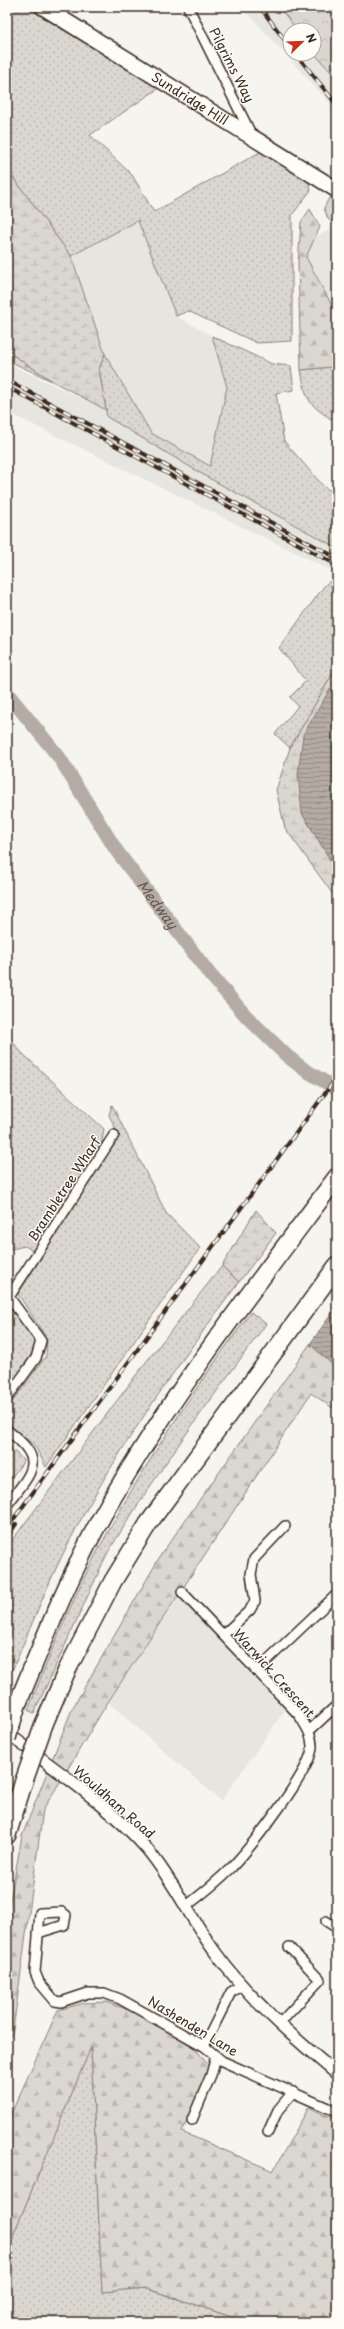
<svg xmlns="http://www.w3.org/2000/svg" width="344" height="2329" font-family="'Playpen Sans',sans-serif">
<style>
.built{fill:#e7e5df}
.grass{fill:url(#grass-dots);stroke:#8a8077}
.forest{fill:url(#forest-firs);stroke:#8a8077}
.wetland{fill:url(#wetland-marsh);stroke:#8a8077}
.park{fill:url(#park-crowns);stroke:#8a8077}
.water{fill:url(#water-rules);stroke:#84786e}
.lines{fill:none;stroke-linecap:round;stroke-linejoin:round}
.river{stroke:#b4aca4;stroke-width:14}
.minor-casing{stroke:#3b2a1e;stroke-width:12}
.tertiary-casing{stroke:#3b2a1e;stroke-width:14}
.trunk-casing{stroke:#3b2a1e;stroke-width:18}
.motorway-casing{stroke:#3b2a1e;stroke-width:20}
.minor{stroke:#fdfcf7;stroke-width:9}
.tertiary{stroke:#fdfcf7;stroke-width:11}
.trunk{stroke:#fdfcf7;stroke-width:15}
.motorway{stroke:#fdfcf7;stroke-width:17}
.rail-casing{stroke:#3b2a1e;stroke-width:4}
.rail{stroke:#fdfcf7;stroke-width:2.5;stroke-dasharray:8;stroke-linecap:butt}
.motorway-bridge-casing{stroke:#3b2a1e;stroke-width:20;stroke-linecap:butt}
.motorway-bridge{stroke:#fdfcf7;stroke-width:17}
.labels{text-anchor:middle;stroke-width:3;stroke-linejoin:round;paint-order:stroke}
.street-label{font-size:13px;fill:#3b2a1e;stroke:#fdfcf7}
.water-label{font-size:14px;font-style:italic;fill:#65584d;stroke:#fdfcf7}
</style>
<defs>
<pattern id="grass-dots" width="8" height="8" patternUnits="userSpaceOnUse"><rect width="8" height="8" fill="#dad6d0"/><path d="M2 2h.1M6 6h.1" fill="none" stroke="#bcb8b2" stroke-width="1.8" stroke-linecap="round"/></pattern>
<pattern id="forest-firs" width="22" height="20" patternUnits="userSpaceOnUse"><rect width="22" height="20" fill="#dad6d0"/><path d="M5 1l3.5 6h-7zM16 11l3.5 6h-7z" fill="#bcb8b2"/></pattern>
<pattern id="wetland-marsh" width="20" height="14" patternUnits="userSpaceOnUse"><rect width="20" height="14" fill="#dad6d0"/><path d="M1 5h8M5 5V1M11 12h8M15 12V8" fill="none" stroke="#bcb8b2"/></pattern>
<pattern id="park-crowns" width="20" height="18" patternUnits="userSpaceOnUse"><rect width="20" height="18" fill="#dad6d0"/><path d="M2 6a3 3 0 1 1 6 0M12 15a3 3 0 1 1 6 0" fill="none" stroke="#bcb8b2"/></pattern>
<pattern id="water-rules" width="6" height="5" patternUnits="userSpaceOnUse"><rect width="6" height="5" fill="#b4aca4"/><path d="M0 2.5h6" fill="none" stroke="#948c85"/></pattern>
</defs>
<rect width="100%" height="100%" fill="#f5f4ee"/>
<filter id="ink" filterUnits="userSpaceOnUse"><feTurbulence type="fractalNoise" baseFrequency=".025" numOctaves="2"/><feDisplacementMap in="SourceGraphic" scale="8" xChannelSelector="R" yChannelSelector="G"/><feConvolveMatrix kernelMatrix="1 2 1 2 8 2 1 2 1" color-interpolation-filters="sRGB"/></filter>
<g filter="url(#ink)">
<g class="built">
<path d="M 242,7 L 279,7 L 297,30 L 290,30 L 290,54 L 314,53 L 337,79 L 337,111 Z"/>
<path d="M 138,221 L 176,316 L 212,336 L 227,387 L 210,466 L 151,433 L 105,354 L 71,256 Z"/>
<path d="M 337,227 L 337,315 L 306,257 L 317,236 Z"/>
<path d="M 7,363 L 106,410 L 107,417 L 207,477 L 332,535 L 337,539 L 337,573 L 7,412 Z"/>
<path d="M 179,1596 L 285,1710 L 221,1801 L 108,1702 Z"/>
</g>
<g class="grass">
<path d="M 7,7 L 26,7 L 159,88 L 90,135 L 132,175 L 154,212 L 260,152 L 308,181 L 311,190 L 292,215 L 292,341 L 257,343 L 188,311 L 176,316 L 138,221 L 139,220 L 71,256 L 7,169 Z"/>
<path d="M 212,336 L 272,364 L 291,366 L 294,390 L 276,393 L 284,441 L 324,487 L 337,494 L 337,548 L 207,477 L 107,417 L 99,369 L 105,354 L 151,433 L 210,466 L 227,387 Z"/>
<path d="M 337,361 L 337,423 C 309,404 307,405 301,370 L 331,367 Z"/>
<path d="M 337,576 L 337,666 L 290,748 L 275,734 L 298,706 L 290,697 L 306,681 L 279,648 L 325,585 Z"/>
<path d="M 7,1035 L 22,1053 L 104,1129 L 101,1147 L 35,1252 L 25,1246 L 7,1250 Z"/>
<path d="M 112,1105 L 166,1213 L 200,1248 L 46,1467 L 35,1446 L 7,1423 L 7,1409 L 46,1356 L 47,1339 L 18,1294 L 119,1135 L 109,1115 Z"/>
<path d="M 222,1266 L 239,1282 C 178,1365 117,1449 70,1540 C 46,1586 28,1635 7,1682 L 7,1547 L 143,1366 Z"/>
<path d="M 14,1312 L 37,1339 L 36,1347 L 7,1391 L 7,1323 Z"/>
<path d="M 251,1312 L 266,1324 C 211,1399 155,1474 107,1554 L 34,1713 L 28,1710 C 49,1657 70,1604 96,1554 C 141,1469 194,1389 251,1312 Z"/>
<path d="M 7,1444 L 24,1461 L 7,1483 Z"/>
<path d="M 91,2046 L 102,2292 L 144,2288 L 247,2322 L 7,2322 L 7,2250 Z"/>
</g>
<g class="forest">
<path d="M 329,198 L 337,199 L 337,225 L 328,219 L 324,208 Z"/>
<path d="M 310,209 L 320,227 L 306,257 L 337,315 L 337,361 L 331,367 L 301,370 L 298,264 L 301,222 Z"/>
<path d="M 7,351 L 54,382 L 7,360 Z"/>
<path d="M 310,1344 L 337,1368 L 337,1411 L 311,1393 L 108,1702 L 43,1810 L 13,2030 L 7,2043 L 7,1917 L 22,1836 L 72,1709 L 162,1553 Z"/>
<path d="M 107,2002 L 139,2014 L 195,2048 L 212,2070 L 182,2132 L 273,2171 L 309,2107 L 325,2115 L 337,2117 L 337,2307 L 330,2322 L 247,2322 L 145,2288 L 102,2292 L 91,2047 L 7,2250 L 7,2118 L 10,2116 L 58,2010 L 84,2003 Z"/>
</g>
<g class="wetland">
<path d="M 7,169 L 71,256 L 105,354 L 99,369 L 106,410 L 54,382 L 7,351 Z"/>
<path d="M 337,666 L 337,695 L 330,689 L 302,813 L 337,871 L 337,900 L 285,828 L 276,790 L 290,748 Z"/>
<path d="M 256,1210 L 276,1233 L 239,1282 L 222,1266 Z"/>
</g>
<path class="park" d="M 279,7 L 337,7 L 337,79 L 314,53 L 314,30 L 297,30 Z"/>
<g class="water">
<path d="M 330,689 L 337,695 L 337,871 L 302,813 L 298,775 L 303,735 Z"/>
<path d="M 337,1306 L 337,1369 L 310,1344 Z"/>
</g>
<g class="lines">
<path class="river" id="s1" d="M 7,693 L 59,757 L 116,850 L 208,972 L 246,1016 L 287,1056 L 305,1070 L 337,1089"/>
<defs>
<g id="minor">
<path d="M 188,7 L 252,136"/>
<path d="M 7,1398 L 36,1358 L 41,1341 L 9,1297 L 114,1135"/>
<path d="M 7,1430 C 48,1461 32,1471 7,1505"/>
<path d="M 182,1592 L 299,1715 C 305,1725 312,1734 312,1746 C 313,1769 250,1848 232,1867 C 218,1881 201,1895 185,1907"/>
<path d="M 223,1635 L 250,1610 L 255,1601 L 251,1574 L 254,1559 L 285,1526"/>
<path d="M 256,1671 L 337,1594"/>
<path d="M 309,1731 L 337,1705"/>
<path d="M 326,1921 L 337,1928"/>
<path d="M 38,1933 L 64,1925 L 66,1915 L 62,1912 L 40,1913 L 35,1972 L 39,1982 L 55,2001 L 61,2002 L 88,1993 L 104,1993 L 120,1999 L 204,2046 L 222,2061 L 328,2108 L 337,2110"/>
<path d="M 280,2023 L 320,1980 L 289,1947"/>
<path d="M 204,2046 L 231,1992 L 242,1985"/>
<path d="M 192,2120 L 211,2075 L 216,2056"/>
<path d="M 268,2132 L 278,2110 L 293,2092"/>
</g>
<path id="tertiary" d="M 7,1733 C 53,1768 109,1805 147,1849 C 173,1880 191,1919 215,1952 C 249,1999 293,2037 337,2074"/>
<g id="trunk">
<path id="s2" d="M 43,7 L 337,190"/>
</g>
<g id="motorway">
<path d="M 17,1705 C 45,1637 72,1568 109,1504 C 175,1389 257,1284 337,1177"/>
<path d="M 44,1724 L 67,1670 L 113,1581 L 148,1524 L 337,1266"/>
<path d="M 7,1835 L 24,1781"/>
</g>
</defs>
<use href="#minor" class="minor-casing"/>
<use href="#tertiary" class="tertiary-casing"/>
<use href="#trunk" class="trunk-casing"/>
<use href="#motorway" class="motorway-casing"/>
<use href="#minor" class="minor"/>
<use href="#tertiary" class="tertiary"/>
<use href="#trunk" class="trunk"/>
<use href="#motorway" class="motorway"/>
<defs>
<g id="rail">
<path d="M 260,7 L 290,47"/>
<path d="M 296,54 L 337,105"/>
<path d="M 7,380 L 337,558"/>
<path d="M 7,387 L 337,565"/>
<path d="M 7,1528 L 337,1077"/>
<path d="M 7,1537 L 16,1524"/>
</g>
</defs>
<use href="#rail" class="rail-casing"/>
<use href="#rail" class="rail"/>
<defs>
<g id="motorway-bridge">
<path d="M 7,1738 L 17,1705"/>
<path d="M 24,1781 L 44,1724"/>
</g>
</defs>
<use href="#motorway-bridge" class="motorway-bridge-casing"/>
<use href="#motorway-bridge" class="motorway-bridge"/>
</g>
</g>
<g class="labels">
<g class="street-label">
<text transform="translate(232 65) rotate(63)" y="5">Pilgrims Way</text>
<text dy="5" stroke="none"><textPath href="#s2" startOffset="173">Sundridge Hill</textPath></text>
<text transform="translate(64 1189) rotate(-57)" y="5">Brambletree Wharf</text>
<text transform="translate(274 1673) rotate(48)" y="5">Warwick Crescent</text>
<text transform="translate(114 1802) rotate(41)" y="5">Wouldham Road</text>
<text transform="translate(193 2026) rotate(31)" y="5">Nashenden Lane</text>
</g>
<g class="water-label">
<text dy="5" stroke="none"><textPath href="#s1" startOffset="260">Medway</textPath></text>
</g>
</g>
<rect width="344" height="2329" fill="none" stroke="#fdfcf7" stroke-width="24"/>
<rect x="12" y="12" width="320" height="2305" fill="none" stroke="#3b2a1e" stroke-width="1.5" filter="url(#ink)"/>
<g transform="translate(302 42) rotate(67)"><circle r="19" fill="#fdfcf7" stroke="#afa8a0"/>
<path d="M0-3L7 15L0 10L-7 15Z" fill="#c8321e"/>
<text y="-6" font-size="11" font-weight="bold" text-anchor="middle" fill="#3b2a1e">N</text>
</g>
</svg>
